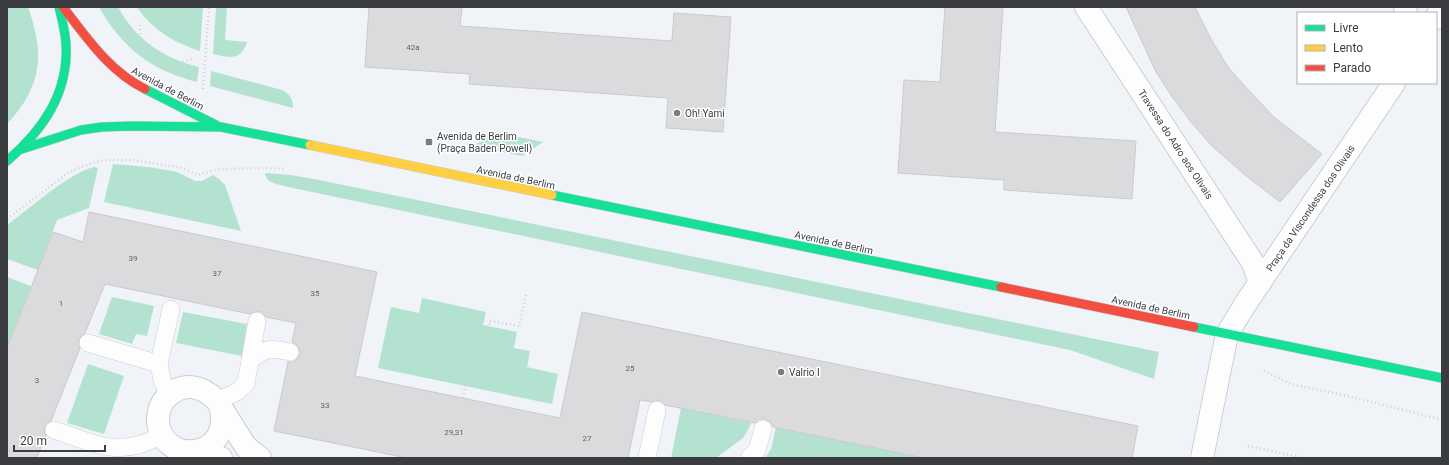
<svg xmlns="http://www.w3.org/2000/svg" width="1449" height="465" font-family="Roboto,sans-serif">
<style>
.green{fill:#b3e2d0}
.building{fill:#dbdadc;stroke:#cbcacb}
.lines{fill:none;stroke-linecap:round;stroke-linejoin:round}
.lane-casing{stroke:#ccced2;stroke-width:18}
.street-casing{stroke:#ccced2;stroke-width:24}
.fast-casing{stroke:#ccced2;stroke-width:10}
.slow-casing{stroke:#ccced2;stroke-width:10}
.jam-casing{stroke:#ccced2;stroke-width:10}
.path{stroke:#d0d1d3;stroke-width:2.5;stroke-dasharray:1 3;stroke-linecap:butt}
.lane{stroke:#fdfdfe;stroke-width:17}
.street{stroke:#fdfdfe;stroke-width:22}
.fast{stroke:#16e098;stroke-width:9}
.slow{stroke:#ffcf43;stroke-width:9}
.jam{stroke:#f24e42;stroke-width:9}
.poi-dot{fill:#7a7c80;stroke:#fff;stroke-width:1.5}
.labels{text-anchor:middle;stroke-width:3;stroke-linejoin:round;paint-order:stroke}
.number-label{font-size:8px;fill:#636468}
.street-label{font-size:10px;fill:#3a3c40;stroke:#fff}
.poi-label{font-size:10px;fill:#3a3c40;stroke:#fff;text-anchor:start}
</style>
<rect width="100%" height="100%" fill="#f0f3f8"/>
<g class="green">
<path d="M 7,7 L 28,7 C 45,55 42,86 7,124 Z"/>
<path d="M 99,7 L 118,7 C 136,40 163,58 199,67 L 197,82 C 151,70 123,49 99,7 Z"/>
<path d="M 137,7 L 203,7 L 200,51 C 175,43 152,30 137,7 Z"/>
<path d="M 216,7 L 227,7 L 225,40 L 247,42 C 241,61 230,58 213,54 Z"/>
<path d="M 211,71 L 282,90 C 290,94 293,99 293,108 L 210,86 Z"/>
<path d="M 494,132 L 543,142 L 522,156 L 473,146 Z"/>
<path d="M 113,164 L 149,167 L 177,172 L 195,181 L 202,181 L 213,175 L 219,179 L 225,185 L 241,231 L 104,202 Z"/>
<path d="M 94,167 L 98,168 L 89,208 L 57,220 L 38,270 L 7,259 L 7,225 C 29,209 69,173 94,167 Z"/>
<path d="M 265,173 L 291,175 L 319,180 L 1159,352 L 1154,379 L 1070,350 L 288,187 C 279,184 266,184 265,173 Z"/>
<path d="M 7,277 L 31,286 L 7,348 Z"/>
<path d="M 112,297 L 154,306 L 147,336 L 136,334 L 132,344 L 99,334 Z"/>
<path d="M 422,298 L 486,312 L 483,325 L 517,332 L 514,348 L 530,351 L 527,367 L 558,374 L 552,404 L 378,368 L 391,307 L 419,313 Z"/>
<path d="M 183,312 L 247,324 L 242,356 L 176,343 Z"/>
<path d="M 88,364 L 124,376 L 104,434 L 67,423 Z"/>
<path d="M 681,408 L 751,423 L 749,428 L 743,438 L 716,458 L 671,458 Z"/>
<path d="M 776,427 L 924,458 L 765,458 L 771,449 Z"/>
</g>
<g class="building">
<path d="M 369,7 L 462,7 L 460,26 L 672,41 L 674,13 L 731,17 L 723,132 L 666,128 L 668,98 L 469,84 L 470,74 L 365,67 Z"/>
<path d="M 945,7 L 1003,7 L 995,132 L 1136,141 L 1132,199 L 1004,190 L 1004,180 L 898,173 L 904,80 L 940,82 Z"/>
<path d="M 1126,7 L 1195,7 L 1211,39 L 1228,67 L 1242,83 L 1274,117 L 1293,132 L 1322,154 L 1280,202 L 1245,175 L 1211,145 L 1191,122 L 1173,98 L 1156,72 Z"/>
<path d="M 89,212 L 377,272 L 355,376 L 560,418 L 582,312 L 1138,426 L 1132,458 L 924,458 L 773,427 L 770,422 L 765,419 L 760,419 L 755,423 L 665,405 L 659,400 L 652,402 L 640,400 L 628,458 L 407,458 L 274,431 L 288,362 L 293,362 L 297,359 L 300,354 L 299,349 L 297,345 L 292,342 L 296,323 L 266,317 L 263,313 L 259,311 L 254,312 L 250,314 L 105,284 L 85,333 L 81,336 L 79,340 L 80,348 L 51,421 L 47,423 L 45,426 L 44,432 L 46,435 L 37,458 L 7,458 L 7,348 L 53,232 L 83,242 Z"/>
</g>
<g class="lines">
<defs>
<g id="lane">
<path d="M 88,343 L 159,364"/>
<path d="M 250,361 C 264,347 272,348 290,352"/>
<path d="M 169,395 L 162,380 L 159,364 L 171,309"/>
<path d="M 217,401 L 237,392 L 246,383 L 257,321"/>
<path d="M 54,430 C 97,444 118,459 162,435"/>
<path d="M 647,458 L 657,410"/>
<path d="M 749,458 L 757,450 L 763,429"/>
</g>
<g id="street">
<path d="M 1086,7 L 1253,263 L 1260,283"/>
<path d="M 1405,7 L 1406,13"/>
<path d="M 1436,18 L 1442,8"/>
<path d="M 221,409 C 231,461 161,465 158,421 C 158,413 160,404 166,398 C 182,381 202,385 217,401 L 246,447 L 260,458"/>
<path d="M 188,452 L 221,458"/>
<path d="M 1202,458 L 1227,334 L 1246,303 L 1394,83"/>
</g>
<g id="fast">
<path d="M 145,89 L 216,125"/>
<path d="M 22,149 L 81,130 L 102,127 L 131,126 L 221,127 L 310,145"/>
<path d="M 7,161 C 43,130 69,93 66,43 C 65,31 62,19 59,7"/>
<path d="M 552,195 L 1001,287"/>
<path d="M 1194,327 L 1442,378"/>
</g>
<path id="slow" d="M 310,145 L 552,195"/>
<g id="jam">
<path d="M 63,7 C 87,38 109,71 145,89"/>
<path d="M 1001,287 L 1194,327"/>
</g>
</defs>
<use href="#lane" class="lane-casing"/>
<use href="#street" class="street-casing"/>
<use href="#fast" class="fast-casing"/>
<use href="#slow" class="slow-casing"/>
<use href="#jam" class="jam-casing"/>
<g class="path">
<path d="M 140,25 L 142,56"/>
<path d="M 164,68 L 195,58"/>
<path d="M 203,89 L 209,7"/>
<path d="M 7,219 L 71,171 L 95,162 L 108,160 L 132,160 L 183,168 L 198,175 L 215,170 L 221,169 L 266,168 L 284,169"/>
<path d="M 1264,371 L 1291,384 L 1352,397 L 1442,420"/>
<path d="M 463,398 L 476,330 L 487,332 L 490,321 L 519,326 L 526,294"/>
<path d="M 789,430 L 825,458"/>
<path d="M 1248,446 L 1304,458"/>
</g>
<use href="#lane" class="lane"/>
<use href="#street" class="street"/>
<use href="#fast" class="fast"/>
<use href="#slow" class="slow"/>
<use href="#jam" class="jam"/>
</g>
<g class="poi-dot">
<circle cx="677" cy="113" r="4"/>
<rect x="425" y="138" width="8" height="8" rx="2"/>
<circle cx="781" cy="372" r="4"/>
</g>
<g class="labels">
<g class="number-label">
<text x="413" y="50">42a</text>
<text x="133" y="261">39</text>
<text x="217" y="276">37</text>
<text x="315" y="296">35</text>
<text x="61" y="306">1</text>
<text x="630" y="371">25</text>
<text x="37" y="383">3</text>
<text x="325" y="408">33</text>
<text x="454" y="435">29,31</text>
<text x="587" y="441">27</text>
</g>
<g class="street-label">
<text transform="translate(168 88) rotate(28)" y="4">Avenida de Berlim</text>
<text transform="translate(1176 144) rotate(57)" y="4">Travessa do Adro aos Olivais</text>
<text transform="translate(516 177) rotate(12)" y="4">Avenida de Berlim</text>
<text transform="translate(1310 208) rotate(-56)" y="4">Praça da Viscondessa dos Olivais</text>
<text transform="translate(834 242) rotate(12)" y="4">Avenida de Berlim</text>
<text transform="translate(1151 307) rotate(12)" y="4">Avenida de Berlim</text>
</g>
<g class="poi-label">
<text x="685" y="117">Oh! Yami</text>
<text x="437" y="140">Avenida de Berlim<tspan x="437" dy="12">(Praça Baden Powell)</tspan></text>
<text x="789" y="376">Valrio I</text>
</g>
</g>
<rect width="1449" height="465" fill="none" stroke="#3a3c40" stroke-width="16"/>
<rect x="1297" y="12" width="140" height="72" fill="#ffffff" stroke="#b0b1b3"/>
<rect x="1305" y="25" width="20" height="6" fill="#16e098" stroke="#b0b1b3"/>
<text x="1333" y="32" font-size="12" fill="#3a3c40">Livre</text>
<rect x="1305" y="45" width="20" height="6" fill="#ffcf43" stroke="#b0b1b3"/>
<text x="1333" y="52" font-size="12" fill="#3a3c40">Lento</text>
<rect x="1305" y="65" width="20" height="6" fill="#f24e42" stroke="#b0b1b3"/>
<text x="1333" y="72" font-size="12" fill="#3a3c40">Parado</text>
<path d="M14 445v6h91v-6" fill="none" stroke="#3a3c40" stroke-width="2"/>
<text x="20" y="445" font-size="12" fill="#3a3c40" stroke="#ffffff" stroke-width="3" paint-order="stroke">20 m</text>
</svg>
